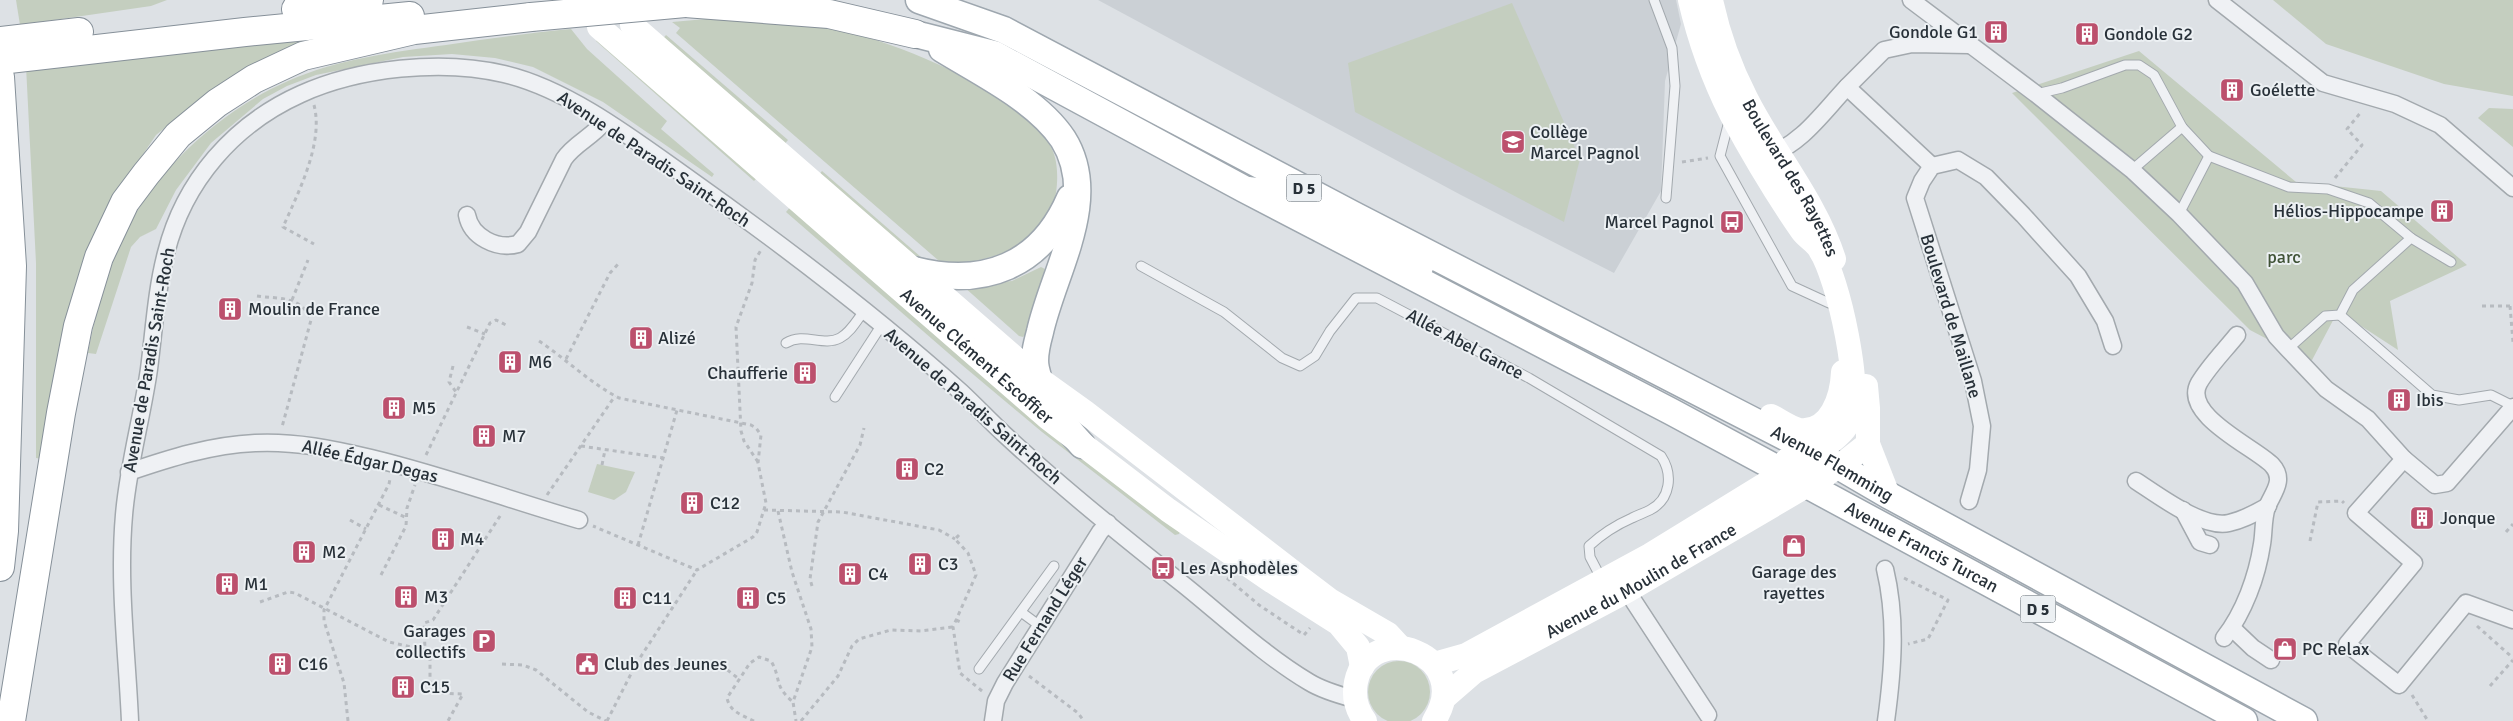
<svg xmlns="http://www.w3.org/2000/svg" width="2513" height="721" font-family="Signika,sans-serif">
<style>
.built{fill:#cbd0d5}
.green{fill:#c4cebf}
.lines{fill:none;stroke-linecap:round;stroke-linejoin:round}
.lane-casing{stroke:#a3a9ae;stroke-width:11}
.street-casing{stroke:#a3a9ae;stroke-width:19}
.primary-casing{stroke:#9ea7af;stroke-width:29}
.highway-casing{stroke:#869099;stroke-width:30}
.path{stroke:#b7bbc0;stroke-width:3;stroke-dasharray:4 4;stroke-linecap:butt}
.lane{stroke:#eff1f4;stroke-width:9}
.street{stroke:#eff1f4;stroke-width:16}
.secondary{stroke:#fff;stroke-width:24}
.primary{stroke:#fff;stroke-width:26}
.highway{stroke:#fff;stroke-width:28}
.highway-bridge-casing{stroke:#869099;stroke-width:30;stroke-linecap:butt}
.highway-bridge{stroke:#fff;stroke-width:28}
.labels{text-anchor:middle;stroke-width:4;stroke-linejoin:round;paint-order:stroke}
.shield{fill:#ecf0f3;stroke:#636a71;stroke-width:1}
.shield-label{font-size:16px;font-weight:bold;fill:#283139}
.poi-label{font-size:18px;fill:#283139;stroke:#ecf0f3;text-anchor:start}
.street-label{font-size:18px;fill:#283139;stroke:#ecf0f3}
.park-label{font-size:18px;fill:#405337;stroke:#ecf0f3}
</style>
<rect width="100%" height="100%" fill="#dde1e5"/>
<path class="built" d="M 1098,0 L 1676,0 L 1681,24 L 1665,81 L 1661,191 L 1614,273 L 1461,195 Z"/>
<g class="green">
<path d="M 16,0 L 167,0 L 151,6 L 20,25 Z"/>
<path d="M 2273,0 L 2513,0 L 2513,96 L 2444,84 L 2326,44 Z"/>
<path d="M 1512,3 L 1580,159 L 1564,222 L 1355,112 L 1348,63 Z"/>
<path d="M 706,19 C 749,21 794,22 838,30 C 895,41 1026,94 1052,149 C 1058,162 1058,179 1056,193 C 1053,209 1039,235 1025,244 C 1011,252 994,256 979,260 L 978,267 L 946,267 L 676,33 L 680,28 L 672,22 Z"/>
<path d="M 571,29 L 587,49 L 667,121 L 661,129 L 714,174 L 712,177 L 603,102 L 533,67 L 495,58 L 452,54 L 403,57 L 316,75 L 287,86 L 263,99 L 211,143 L 176,190 L 156,229 L 140,237 L 131,247 L 96,354 L 88,353 C 95,315 105,279 120,244 C 150,174 219,111 288,81 C 338,59 393,52 446,45 C 488,39 529,33 571,29 Z"/>
<path d="M 345,30 L 256,63 L 216,87 L 156,135 L 125,181 L 43,459 L 36,458 L 36,263 L 26,66 Z"/>
<path d="M 666,35 L 788,140 L 783,146 L 661,41 Z"/>
<path d="M 599,37 L 758,177 L 754,181 L 596,41 Z"/>
<path d="M 2139,51 L 2296,182 L 2381,191 L 2467,265 L 2390,301 L 2398,350 L 2338,311 L 2311,362 L 2250,330 L 2012,93 Z"/>
<path d="M 2489,108 L 2513,109 L 2513,147 L 2478,118 Z"/>
<path d="M 822,171 L 922,258 L 914,257 L 818,176 Z"/>
<path d="M 791,206 L 1180,532 L 1179,534 L 1175,535 L 1042,432 L 962,365 L 786,212 Z"/>
<path d="M 1041,267 L 1045,269 L 1028,332 L 1023,337 L 1019,336 L 963,286 L 1012,281 Z"/>
<path d="M 597,464 L 635,472 L 626,492 L 614,500 L 588,492 Z"/>
<circle cx="1399" cy="692" r="31"/>
</g>
<g class="lines">
<defs>
<g id="lane">
<path d="M 1654,0 L 1672,48 L 1675,86 L 1666,198"/>
<path d="M 2036,94 L 2062,88 L 2125,65 L 2139,65 L 2154,75 L 2182,127 L 2209,156 L 2289,187 L 2328,189 L 2369,203 L 2411,238"/>
<path d="M 1729,121 L 1720,156 L 1792,286 L 1829,303"/>
<path d="M 2132,170 L 2182,127"/>
<path d="M 2179,214 L 2209,156"/>
<path d="M 1141,266 L 1224,312 L 1282,358 L 1300,366 L 1315,356 L 1330,331 L 1356,298 L 1377,298 L 1529,378 L 1661,456 C 1673,474 1671,499 1650,510 C 1644,513 1638,515 1632,518 C 1616,525 1602,534 1589,546 L 1590,557 L 1602,580"/>
<path d="M 2340,315 L 2432,395 L 2459,400 L 2491,395 L 2513,406"/>
<path d="M 786,343 C 804,332 823,347 840,338 C 851,332 857,320 864,311"/>
<path d="M 2288,349 L 2325,316 L 2340,315 L 2353,290 L 2411,238 L 2451,262"/>
<path d="M 835,397 L 881,326"/>
<path d="M 1021,612 L 1040,626"/>
<path d="M 979,669 L 1054,566"/>
</g>
<g id="street">
<path d="M 1911,0 L 2036,94 L 2132,170 L 2179,214 L 2245,283 L 2276,336 L 2288,349 L 2326,389 L 2368,419 L 2404,459"/>
<path d="M 2217,0 L 2323,83 L 2395,104 L 2440,125 L 2513,188"/>
<path d="M 1847,87 L 1884,50 L 1912,44 L 1969,45"/>
<path d="M 1768,155 C 1801,145 1824,111 1847,87 L 1932,166"/>
<path d="M 467,215 C 471,237 497,250 518,244 L 528,232 L 564,159 C 574,144 592,137 604,122"/>
<path d="M 2513,407 L 2447,483 L 2435,485 L 2404,459 L 2356,513 L 2414,563 L 2347,644 L 2399,685 L 2466,603 L 2513,620"/>
<path d="M 129,472 C 170,458 211,445 255,443 C 295,441 333,449 371,458 C 442,475 510,500 579,520"/>
<path d="M 2136,481 C 2158,495 2202,529 2229,523 C 2242,520 2256,513 2268,506"/>
<path d="M 1969,501 L 1978,470 L 1982,426 L 1973,381 L 1915,198 L 1922,181 L 1932,166 L 1958,160 L 1986,177 L 2023,215 L 2078,276 L 2105,321 L 2113,346"/>
<path d="M 2183,510 L 2200,542 L 2210,545"/>
<path d="M 1885,569 C 1897,619 1893,670 1886,721"/>
<path d="M 1627,591 L 1708,715"/>
<path d="M 2232,628 L 2253,648 L 2271,660"/>
<path d="M 2224,638 C 2244,612 2257,577 2262,544 C 2264,533 2263,518 2267,507 C 2272,494 2286,480 2272,465 C 2256,448 2181,415 2199,383 C 2209,366 2225,350 2237,335"/>
<path d="M 130,721 C 127,653 118,583 124,515 C 128,466 142,418 149,369 C 154,331 156,291 166,253 C 184,181 234,124 301,94 C 358,68 442,59 504,74 C 569,89 636,141 691,180 C 784,246 876,316 961,392 C 976,406 989,420 1004,434 C 1061,487 1123,537 1184,585 C 1225,618 1264,655 1309,682 C 1322,690 1339,695 1354,699"/>
<path d="M 993,721 L 996,701 L 1005,683 L 1100,532 L 1108,523"/>
</g>
<g id="primary">
<path id="s4" d="M 919,0 L 1004,30 L 1354,215 L 1816,453 L 1888,495 L 2304,721"/>
<path id="s5" d="M 915,34 L 994,54 L 1244,189 L 1672,412 L 2244,721"/>
<path d="M 942,49 C 981,73 1037,100 1063,139 C 1101,199 1053,272 1040,332 C 1037,343 1033,357 1036,369 C 1042,400 1062,423 1082,445"/>
<path d="M 914,270 C 984,288 1041,266 1070,198"/>
</g>
<g id="highway">
<path d="M 685,3 L 829,14 L 915,34"/>
<path d="M 296,9 L 369,0"/>
<path d="M 0,41 L 79,32"/>
<path d="M 0,60 L 245,32 L 410,16"/>
<path d="M 0,77 L 12,266 L 4,531 L 0,567"/>
<path d="M 11,721 L 61,413 L 78,326 L 99,257 L 125,202 L 146,174 L 178,135 L 217,103 L 254,79 L 303,56 L 414,30 L 531,17"/>
</g>
</defs>
<use href="#lane" class="lane-casing"/>
<use href="#street" class="street-casing"/>
<use href="#primary" class="primary-casing"/>
<use href="#highway" class="highway-casing"/>
<g class="path">
<path d="M 314,105 C 324,143 298,193 283,227 L 314,244"/>
<path d="M 1682,162 L 1708,158"/>
<path d="M 2335,178 L 2362,145 L 2347,129 L 2362,111"/>
<path d="M 257,296 C 279,299 302,296 311,320 L 282,427"/>
<path d="M 292,300 L 308,260"/>
<path d="M 2482,306 L 2513,306"/>
<path d="M 2510,306 L 2513,342"/>
<path d="M 467,327 L 485,334"/>
<path d="M 539,341 C 566,359 590,383 619,398 L 751,425 L 756,428 L 761,435 L 758,463 L 766,503 L 757,532 L 753,537 L 697,570 L 593,526"/>
<path d="M 566,359 L 610,273 L 620,262"/>
<path d="M 453,366 L 449,382 L 456,392"/>
<path d="M 581,446 L 663,458"/>
<path d="M 426,455 L 490,323 L 496,320 L 508,326"/>
<path d="M 758,462 L 744,441 L 741,431 L 736,327 L 752,283 L 755,260 L 761,250"/>
<path d="M 602,465 L 605,450"/>
<path d="M 547,495 L 615,396"/>
<path d="M 379,505 L 407,518"/>
<path d="M 764,510 L 842,512 L 939,530 L 955,539"/>
<path d="M 778,511 L 792,572 L 811,629 L 812,647 L 793,702 L 796,721"/>
<path d="M 350,520 L 366,529"/>
<path d="M 2506,532 L 2513,524"/>
<path d="M 959,535 L 955,539 L 968,553 L 976,575 L 953,627 L 960,673 L 982,691"/>
<path d="M 2310,541 L 2318,502 L 2342,501 L 2344,503"/>
<path d="M 638,545 L 677,410"/>
<path d="M 381,575 L 406,526 L 407,508 L 415,485"/>
<path d="M 1227,578 L 1259,605 L 1304,635 L 1310,628"/>
<path d="M 1904,578 L 1948,600 L 1928,639 L 1908,644"/>
<path d="M 812,586 L 810,579 L 818,522 L 860,445 L 864,428"/>
<path d="M 260,602 L 288,592 L 295,593 L 389,642 L 425,650 L 424,623 L 433,620 L 502,513"/>
<path d="M 956,620 L 963,623"/>
<path d="M 2477,626 L 2513,658"/>
<path d="M 425,650 L 430,659 L 430,693 L 463,694 L 448,721"/>
<path d="M 502,664 L 523,665 L 536,670 L 588,712 L 606,721"/>
<path d="M 721,665 L 739,679"/>
<path d="M 1029,676 L 1078,713 L 1084,721"/>
<path d="M 2490,686 L 2513,660"/>
<path d="M 2412,695 L 2428,721"/>
<path d="M 348,721 L 344,683 L 324,621 L 324,610 L 389,484 L 390,479"/>
<path d="M 607,721 L 636,664 L 697,570"/>
<path d="M 754,721 C 742,715 730,712 727,698 L 750,663 L 759,657 L 771,661 C 782,680 773,685 793,702"/>
<path d="M 801,721 L 838,676 L 852,646 L 859,639 L 891,630 L 921,631 L 953,627"/>
</g>
<use href="#lane" class="lane"/>
<use href="#street" class="street"/>
<g class="secondary">
<path id="s1" d="M 1711,0 C 1718,33 1730,67 1746,98 C 1773,152 1815,200 1834,259"/>
<path d="M 632,25 L 1039,379 L 1085,412 L 1298,576 L 1331,601 L 1388,634 L 1400,647"/>
<path id="s2" d="M 599,27 L 1048,418 L 1168,510 L 1273,582 L 1339,624 L 1358,647 L 1362,667"/>
<path d="M 1248,189 L 1282,193 L 1421,267"/>
<path d="M 1866,386 L 1868,408 L 1868,444 L 1888,495"/>
<path d="M 1771,416 C 1779,420 1790,428 1799,430 C 1831,434 1842,396 1843,372"/>
<path d="M 1787,460 L 1826,475"/>
<path d="M 1434,664 L 1466,655 L 1650,555 L 1816,453 C 1828,444 1842,435 1849,422 C 1864,393 1838,277 1820,250 C 1816,242 1807,238 1802,231 C 1777,195 1752,153 1731,114 C 1713,78 1699,39 1690,0"/>
<path id="s3" d="M 1444,698 L 1474,672 L 1627,591 L 1840,466 L 1868,444"/>
<path d="M 1365,721 C 1356,709 1353,697 1356,682 C 1370,617 1476,654 1434,721"/>
</g>
<use href="#primary" class="primary"/>
<use href="#highway" class="highway"/>
<defs>
<path id="highway-bridge" d="M 531,17 L 685,3"/>
</defs>
<use href="#highway-bridge" class="highway-bridge-casing"/>
<use href="#highway-bridge" class="highway-bridge"/>
</g>
<defs>
<symbol id="building-square" viewBox="-11 -11 22 22"><rect x="-9" y="-9" width="18" height="18" rx="4" fill="#bc506d" stroke="#ecf0f3"/><path d="M-4-6H4V6H1V3H-1V6H-4ZM-2.5-4.3h1.7v1.8h-1.7ZM.8-4.3h1.7v1.8H.8ZM-2.5-1h1.7V.8h-1.7ZM.8-1h1.7V.8H.8Z" fill="#fff"/></symbol>
<symbol id="school-square" viewBox="-11 -11 22 22"><rect x="-9" y="-9" width="18" height="18" rx="4" fill="#bc506d" stroke="#ecf0f3"/><path d="M0-5L7-2L0 1L-7-2ZM-4 1L0 2.5L4 1V4Q0 6-4 4Z" fill="#fff"/></symbol>
<symbol id="bus-square" viewBox="-11 -11 22 22"><rect x="-9" y="-9" width="18" height="18" rx="4" fill="#bc506d" stroke="#ecf0f3"/><path d="M-5-6H5V4H4V6H2V4H-2V6H-4V4H-5ZM-3.5-4V0h7V-4ZM-3.5 1.2v1.5H-2V1.2ZM2 1.2v1.5H3.5V1.2Z" fill="#fff"/></symbol>
<symbol id="shop-square" viewBox="-11 -11 22 22"><rect x="-9" y="-9" width="18" height="18" rx="4" fill="#bc506d" stroke="#ecf0f3"/><path d="M-5-2.5h2.3a2.7 3.5 0 0 1 5.4 0H5L5.5 6h-11ZM-1.5-2.5h3a1.5 2.3 0 0 0-3 0Z" fill="#fff"/></symbol>
<symbol id="parking-square" viewBox="-11 -11 22 22"><rect x="-9" y="-9" width="18" height="18" rx="4" fill="#bc506d" stroke="#ecf0f3"/><path d="M-3.5-5.5H1a3.5 3.5 0 0 1 0 7H-1V5.5H-3.5ZM-1-3.4V-.6H.8a1.4 1.4 0 0 0 0-2.8Z" fill="#fff"/></symbol>
<symbol id="civic-square" viewBox="-11 -11 22 22"><rect x="-9" y="-9" width="18" height="18" rx="4" fill="#bc506d" stroke="#ecf0f3"/><path d="M-.6-6.5H3V-4.5H.6V-3L4-1V1h2V6H-6V1h2V-1L-.6-3ZM-1.2 2.5V6h2.4V2.5Z" fill="#fff"/></symbol>
</defs>
<g fill-rule="evenodd">
<use href="#building-square" x="1982" y="18" width="28" height="28"/>
<use href="#building-square" x="2073" y="20" width="28" height="28"/>
<use href="#building-square" x="2218" y="76" width="28" height="28"/>
<use href="#school-square" x="1499" y="128" width="28" height="28"/>
<use href="#building-square" x="2428" y="197" width="28" height="28"/>
<use href="#bus-square" x="1718" y="208" width="28" height="28"/>
<use href="#building-square" x="216" y="295" width="28" height="28"/>
<use href="#building-square" x="627" y="324" width="28" height="28"/>
<use href="#building-square" x="496" y="348" width="28" height="28"/>
<use href="#building-square" x="791" y="359" width="28" height="28"/>
<use href="#building-square" x="2385" y="386" width="28" height="28"/>
<use href="#building-square" x="380" y="394" width="28" height="28"/>
<use href="#building-square" x="470" y="422" width="28" height="28"/>
<use href="#building-square" x="893" y="455" width="28" height="28"/>
<use href="#building-square" x="678" y="489" width="28" height="28"/>
<use href="#building-square" x="2408" y="504" width="28" height="28"/>
<use href="#building-square" x="429" y="525" width="28" height="28"/>
<use href="#shop-square" x="1780" y="532" width="28" height="28"/>
<use href="#building-square" x="290" y="538" width="28" height="28"/>
<use href="#building-square" x="906" y="550" width="28" height="28"/>
<use href="#bus-square" x="1149" y="554" width="28" height="28"/>
<use href="#building-square" x="836" y="560" width="28" height="28"/>
<use href="#building-square" x="213" y="570" width="28" height="28"/>
<use href="#building-square" x="392" y="583" width="28" height="28"/>
<use href="#building-square" x="611" y="584" width="28" height="28"/>
<use href="#building-square" x="734" y="584" width="28" height="28"/>
<use href="#parking-square" x="470" y="627" width="28" height="28"/>
<use href="#shop-square" x="2271" y="635" width="28" height="28"/>
<use href="#building-square" x="266" y="650" width="28" height="28"/>
<use href="#civic-square" x="573" y="650" width="28" height="28"/>
<use href="#building-square" x="389" y="673" width="28" height="28"/>
</g>
<g class="labels">
<g class="shield">
<rect x="1286.5" y="174.5" width="35" height="27" rx="4"/>
<rect x="2020.5" y="595.5" width="35" height="27" rx="4"/>
</g>
<g class="shield-label">
<text x="1304" y="194">D 5</text>
<text x="2038" y="615">D 5</text>
</g>
<g class="poi-label">
<text x="1978" y="38" text-anchor="end">Gondole G1</text>
<text x="2104" y="40">Gondole G2</text>
<text x="2250" y="96">Goélette</text>
<text x="1530" y="138">Collège<tspan x="1530" dy="21">Marcel Pagnol</tspan></text>
<text x="2424" y="217" text-anchor="end">Hélios-Hippocampe</text>
<text x="1714" y="228" text-anchor="end">Marcel Pagnol</text>
<text x="248" y="315">Moulin de France</text>
<text x="658" y="344">Alizé</text>
<text x="528" y="368">M6</text>
<text x="788" y="379" text-anchor="end">Chaufferie</text>
<text x="2416" y="406">Ibis</text>
<text x="412" y="414">M5</text>
<text x="502" y="442">M7</text>
<text x="924" y="475">C2</text>
<text x="710" y="509">C12</text>
<text x="2440" y="524">Jonque</text>
<text x="460" y="545">M4</text>
<text x="322" y="558">M2</text>
<text x="938" y="570">C3</text>
<text x="1180" y="574">Les Asphodèles</text>
<text x="1794" y="578" text-anchor="middle">Garage des<tspan x="1794" dy="21">rayettes</tspan></text>
<text x="868" y="580">C4</text>
<text x="244" y="590">M1</text>
<text x="424" y="603">M3</text>
<text x="642" y="604">C11</text>
<text x="766" y="604">C5</text>
<text x="466" y="637" text-anchor="end">Garages<tspan x="466" dy="21">collectifs</tspan></text>
<text x="2302" y="655">PC Relax</text>
<text x="298" y="670">C16</text>
<text x="604" y="670">Club des Jeunes</text>
<text x="420" y="693">C15</text>
</g>
<g class="street-label">
<text transform="translate(654 159) rotate(34)" y="6">Avenue de Paradis Saint-Roch</text>
<text dy="6" stroke="none"><textPath href="#s1" startOffset="196">Boulevard des Rayettes</textPath></text>
<text transform="translate(1951 316) rotate(73)" y="6">Boulevard de Maillane</text>
<text transform="translate(1465 344) rotate(28)" y="6">Allée Abel Gance</text>
<text dy="6" stroke="none"><textPath href="#s2" startOffset="501">Avenue Clément Escoffier</textPath></text>
<text transform="translate(149 360) rotate(-80)" y="6">Avenue de Paradis Saint-Roch</text>
<text transform="translate(973 406) rotate(41)" y="6">Avenue de Paradis Saint-Roch</text>
<text transform="translate(370 461) rotate(13)" y="6">Allée Édgar Degas</text>
<text dy="6" stroke="none"><textPath href="#s4" startOffset="1025">Avenue Flemming</textPath></text>
<text dy="6" stroke="none"><textPath href="#s5" startOffset="1132">Avenue Francis Turcan</textPath></text>
<text dy="6" stroke="none"><textPath href="#s3" startOffset="230">Avenue du Moulin de France</textPath></text>
<text transform="translate(1045 619) rotate(-58)" y="6">Rue Fernand Léger</text>
</g>
<g class="park-label">
<text x="2284" y="263">parc</text>
</g>
</g>
</svg>
